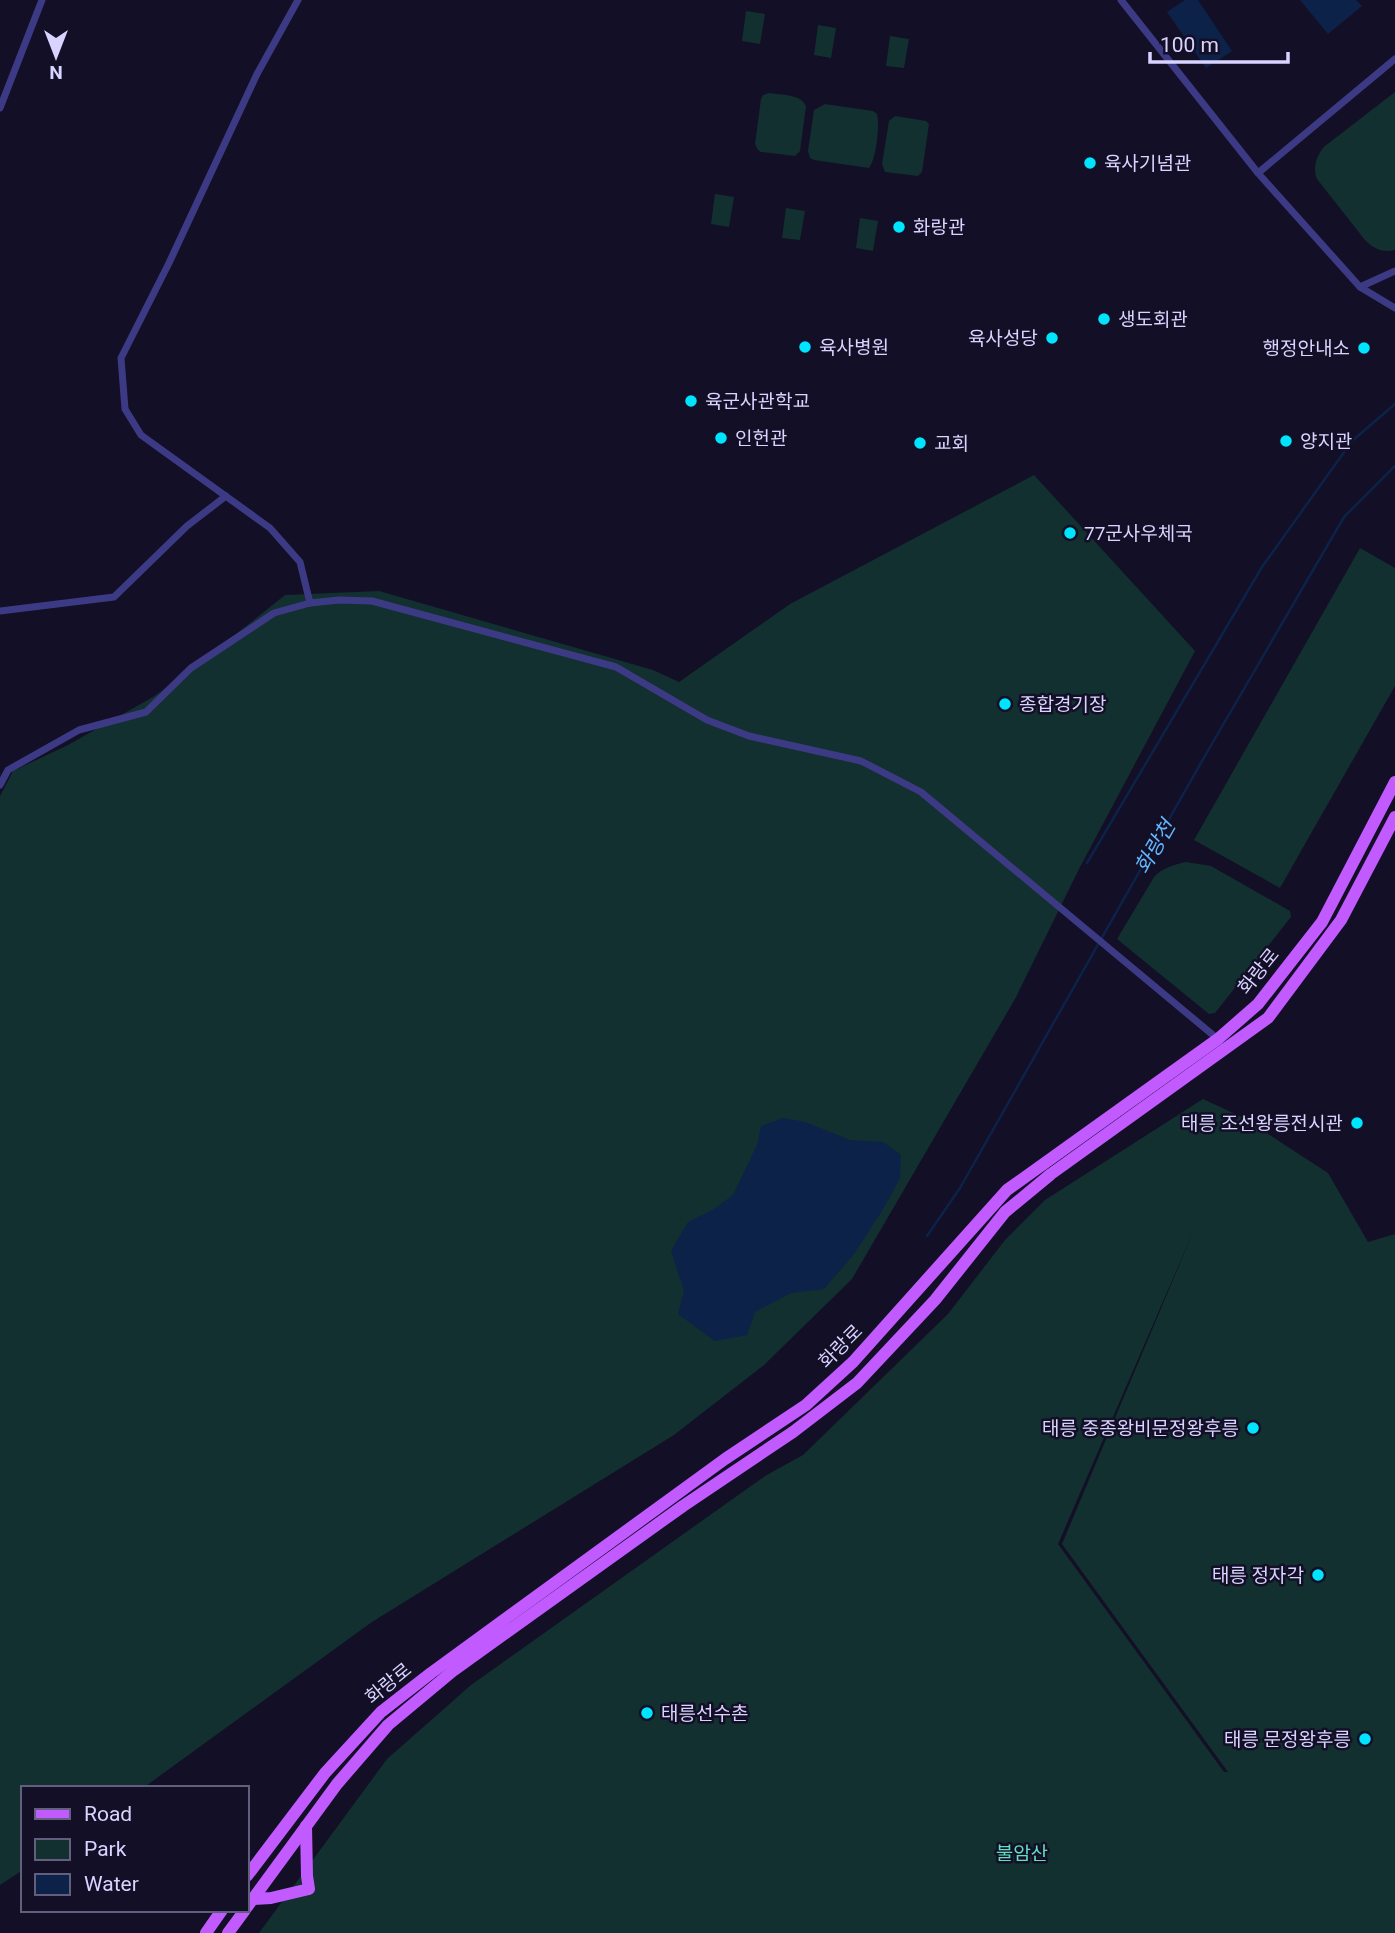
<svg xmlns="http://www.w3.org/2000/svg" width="1395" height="1933" font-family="Roboto,'Noto Sans KR',sans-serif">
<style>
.green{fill:#12302f;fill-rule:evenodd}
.water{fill:#0c2248}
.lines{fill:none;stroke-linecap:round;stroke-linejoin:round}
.stream{stroke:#0c2248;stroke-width:2.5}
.street{stroke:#3d3a85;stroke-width:7}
.primary{stroke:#c25bff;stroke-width:12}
.poi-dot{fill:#00e5ff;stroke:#130f26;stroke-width:2.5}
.labels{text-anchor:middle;stroke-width:5;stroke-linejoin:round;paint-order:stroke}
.poi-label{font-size:19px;fill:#d9d4ff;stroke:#130f26;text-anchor:start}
.street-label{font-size:19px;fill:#d9d4ff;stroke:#130f26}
.park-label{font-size:19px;fill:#5fe0c0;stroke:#130f26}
.water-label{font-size:21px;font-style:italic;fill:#62b6ff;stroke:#130f26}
</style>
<rect width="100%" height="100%" fill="#130f26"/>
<g class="green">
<path d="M 746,11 L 765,14 L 760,44 L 742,41 Z"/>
<path d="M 818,25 L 836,28 L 831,58 L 814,55 Z"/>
<path d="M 890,36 L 909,39 L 904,68 L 886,66 Z"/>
<path d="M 1395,92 L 1395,250 C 1382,253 1374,249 1365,240 L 1317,179 C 1312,168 1317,154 1325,146 Z"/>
<path d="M 769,93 C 782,95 801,94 806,106 L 800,151 L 795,156 L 761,152 L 758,150 L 755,144 L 761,99 L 763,95 Z"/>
<path d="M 825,104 L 873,111 L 877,114 C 880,126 876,159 869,168 L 814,160 L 810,158 L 808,151 L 814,110 Z"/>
<path d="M 895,116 L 926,121 L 929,124 L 922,172 L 918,176 L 885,172 L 882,164 L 889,121 Z"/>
<path d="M 715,194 L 734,197 L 729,227 L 711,224 Z"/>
<path d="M 786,208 L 805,211 L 800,240 L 782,238 Z"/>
<path d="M 860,218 L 878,221 L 873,251 L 856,248 Z"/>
<path d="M 1034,475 L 1195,651 L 1079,869 L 1015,999 L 852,1279 L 764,1365 L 674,1435 L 372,1622 L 143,1788 L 23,1788 L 23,1870 L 0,1885 L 0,796 L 13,771 L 68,745 L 153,697 L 196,666 L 285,595 L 379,591 L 653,670 L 679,682 L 790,604 Z"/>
<path d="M 1360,548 L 1395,568 L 1395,686 L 1280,888 L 1194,840 Z"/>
<path d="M 1186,862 L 1211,866 L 1290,911 L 1291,917 L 1215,1013 L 1209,1014 L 1117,939 L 1154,877 C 1164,867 1173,865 1186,862 Z"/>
<path d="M 1203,1099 L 1242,1117 L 1328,1173 L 1368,1242 L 1395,1234 L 1395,1933 L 259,1933 L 387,1759 L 471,1685 L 765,1476 L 803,1455 L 948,1314 L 1005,1240 L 1045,1200 ZM 1194,1230 L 1062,1544 L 1228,1772 L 1224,1772 L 1058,1544 Z"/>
</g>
<g class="water">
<path d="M 1185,0 L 1198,0 L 1232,51 L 1206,68 L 1167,12 Z"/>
<path d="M 1300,0 L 1356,0 L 1362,6 L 1328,34 Z"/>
<path d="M 783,1118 L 805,1122 L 850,1140 L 883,1142 L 901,1155 L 900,1178 L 885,1206 L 854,1254 L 824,1289 L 791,1293 L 755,1312 L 747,1335 L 715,1341 L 678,1314 L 684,1291 L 671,1251 L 688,1222 L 714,1209 L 733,1195 L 757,1145 L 761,1126 Z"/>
</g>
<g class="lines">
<g class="stream">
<path d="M 1087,863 L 1262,567 L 1352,441 L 1395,404"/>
<path d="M 927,1236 L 960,1188 L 1206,754 L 1344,517 L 1395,466"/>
</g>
<g class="street">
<path d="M 298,0 L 257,74 L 169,263 L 121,358 L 125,409 L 141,435 L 270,528 L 300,562 L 310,603"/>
<path d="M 1121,0 L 1258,173 L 1360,287 L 1395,271"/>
<path d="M 0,108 L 42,0"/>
<path d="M 1258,173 L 1395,59"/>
<path d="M 1360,287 L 1395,308"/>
<path d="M 0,611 L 114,597 L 187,526 L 226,496"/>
<path d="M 0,785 L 8,770 L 79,730 L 146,712 L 191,668 L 274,613 L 310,603 L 339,600 L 372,601 L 616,667 L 707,720 L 749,736 L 861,761 L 921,792 L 1219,1040"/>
</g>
<g class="primary">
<path d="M 247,1876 L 325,1773 L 381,1712 L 431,1673 L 725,1459 L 806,1405 L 853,1362 L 1007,1190 L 1218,1039 L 1258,1004 L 1322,922 L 1395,782"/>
<path d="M 252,1899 L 271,1898 L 309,1889 L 307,1876 L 306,1826"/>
<path d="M 247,1907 L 337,1784 L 388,1725 L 454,1670 L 683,1506 L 793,1432 L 857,1383 L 935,1300 L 1005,1212 L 1051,1174 L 1268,1018 L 1341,920 L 1395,817"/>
<path d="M 206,1933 L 222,1910"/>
<path d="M 228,1933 L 245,1910"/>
</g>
</g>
<g class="poi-dot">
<circle cx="1090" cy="163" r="7"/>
<circle cx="899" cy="227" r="7"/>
<circle cx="1104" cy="319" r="7"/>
<circle cx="1052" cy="338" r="7"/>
<circle cx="805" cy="347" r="7"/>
<circle cx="1364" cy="348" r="7"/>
<circle cx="691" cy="401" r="7"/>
<circle cx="721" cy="438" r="7"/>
<circle cx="1286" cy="441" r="7"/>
<circle cx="920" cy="443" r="7"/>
<circle cx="1070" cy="533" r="7"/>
<circle cx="1005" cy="704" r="7"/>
<circle cx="1357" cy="1123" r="7"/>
<circle cx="1253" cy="1428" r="7"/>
<circle cx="1318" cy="1575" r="7"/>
<circle cx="647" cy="1713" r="7"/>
<circle cx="1365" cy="1739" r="7"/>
</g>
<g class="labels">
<g class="poi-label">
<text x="1104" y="170">육사기념관</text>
<text x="913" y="234">화랑관</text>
<text x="1118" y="326">생도회관</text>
<text x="1038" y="345" text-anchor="end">육사성당</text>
<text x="819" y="354">육사병원</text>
<text x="1350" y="355" text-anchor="end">행정안내소</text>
<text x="705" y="408">육군사관학교</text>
<text x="735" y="445">인헌관</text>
<text x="1300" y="448">양지관</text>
<text x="934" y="450">교회</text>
<text x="1084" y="540">77군사우체국</text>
<text x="1019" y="711">종합경기장</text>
<text x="1343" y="1130" text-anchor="end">태릉 조선왕릉전시관</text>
<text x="1239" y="1435" text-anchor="end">태릉 중종왕비문정왕후릉</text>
<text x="1304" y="1582" text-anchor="end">태릉 정자각</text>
<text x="661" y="1720">태릉선수촌</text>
<text x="1351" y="1746" text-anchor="end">태릉 문정왕후릉</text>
</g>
<g class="street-label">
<text transform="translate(1258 971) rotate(-51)" y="7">화랑로</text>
<text transform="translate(840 1346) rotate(-45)" y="7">화랑로</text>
<text transform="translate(388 1683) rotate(-39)" y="7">화랑로</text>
</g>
<g class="park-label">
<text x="1022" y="1860">불암산</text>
</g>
<g class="water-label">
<text transform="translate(1155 847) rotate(-60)" y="7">화랑천</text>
</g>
</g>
<rect x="21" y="1786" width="228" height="126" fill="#130f26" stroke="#625e7d" stroke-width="2"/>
<rect x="35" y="1809" width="35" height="10" fill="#c25bff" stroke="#625e7d" stroke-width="2"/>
<text x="84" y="1821" font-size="21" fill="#d9d4ff">Road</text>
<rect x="35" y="1839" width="35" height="21" fill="#12302f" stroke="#625e7d" stroke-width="2"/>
<text x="84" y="1856" font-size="21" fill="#d9d4ff">Park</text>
<rect x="35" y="1874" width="35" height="21" fill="#0c2248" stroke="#625e7d" stroke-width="2"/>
<text x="84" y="1891" font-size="21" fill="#d9d4ff">Water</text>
<g transform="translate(56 56) rotate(180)" stroke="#130f26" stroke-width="5" paint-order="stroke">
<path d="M0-5L12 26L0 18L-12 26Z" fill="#d9d4ff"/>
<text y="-10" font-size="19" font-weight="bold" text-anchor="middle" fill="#d9d4ff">N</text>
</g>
<path d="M1150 52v10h138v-10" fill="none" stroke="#d9d4ff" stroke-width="3.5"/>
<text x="1160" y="52" font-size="21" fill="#d9d4ff" stroke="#130f26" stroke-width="5" paint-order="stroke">100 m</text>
</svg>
